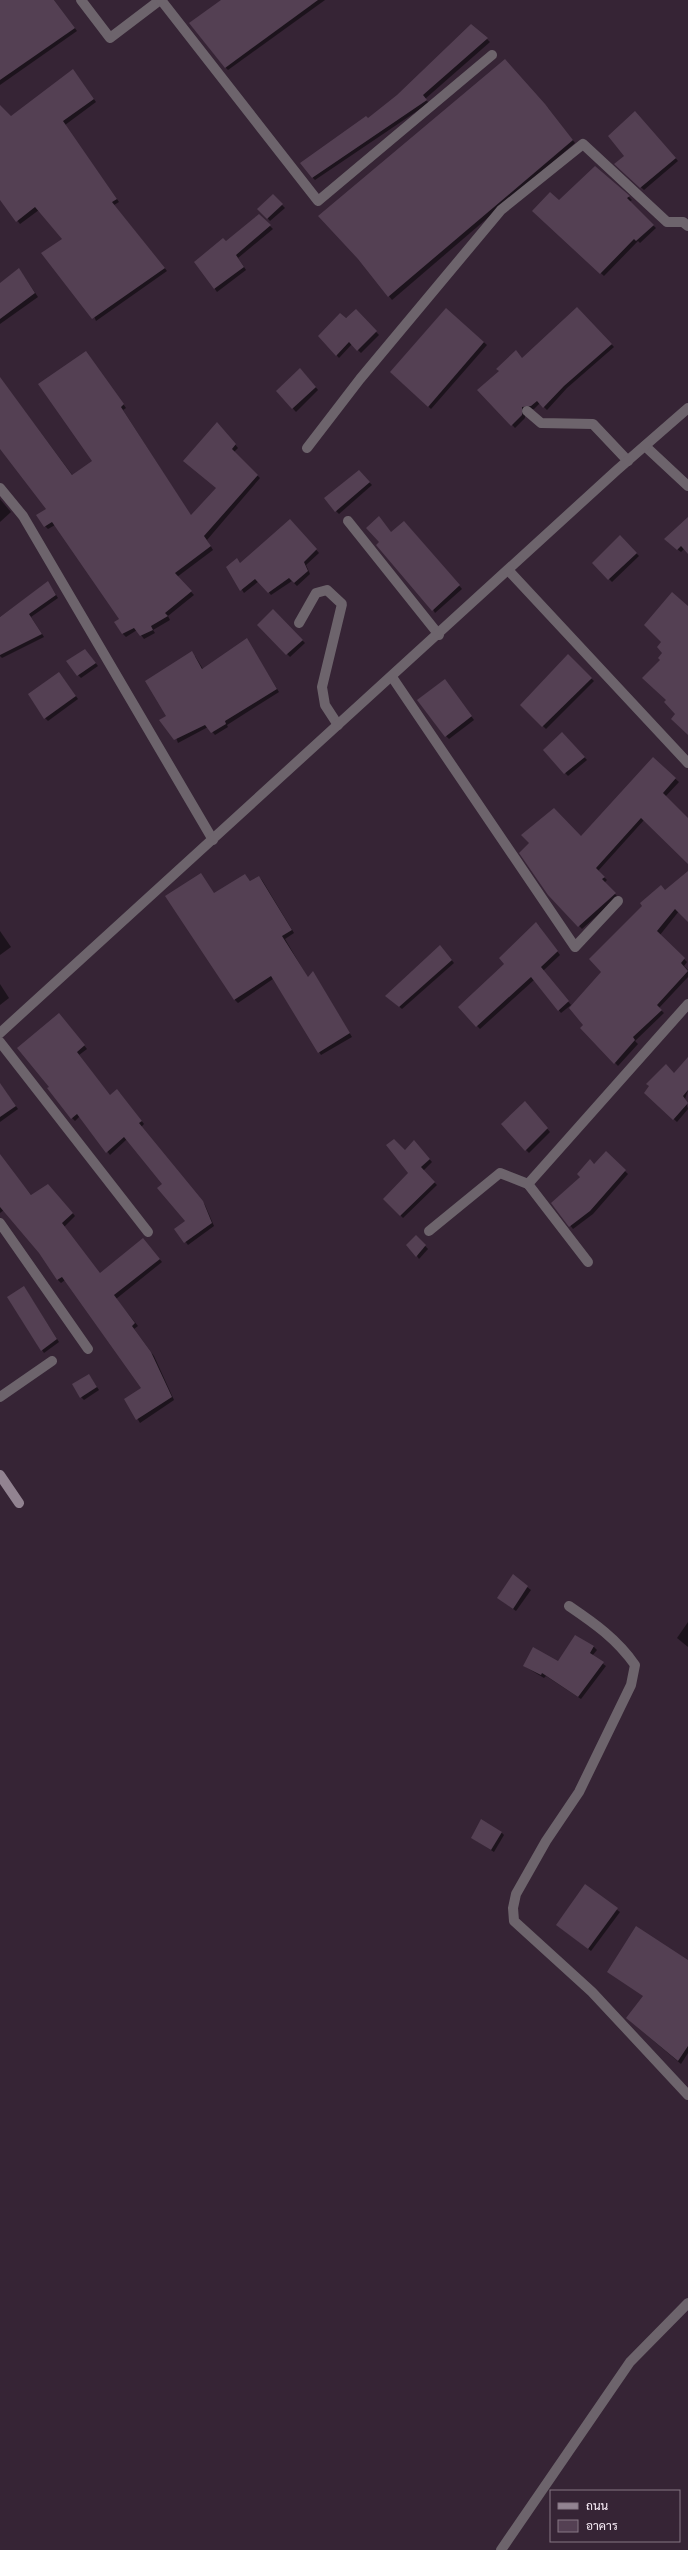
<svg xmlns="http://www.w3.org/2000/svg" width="688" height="2550" font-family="Mulish,Sarabun,sans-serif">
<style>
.shadow{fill:#0007}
.building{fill:#544053}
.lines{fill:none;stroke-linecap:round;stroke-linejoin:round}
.lane{stroke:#6d646c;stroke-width:10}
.street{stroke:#6d646c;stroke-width:10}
.secondary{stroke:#928391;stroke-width:10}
</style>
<rect width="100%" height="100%" fill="#362435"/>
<g class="shadow">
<path d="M 0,0 L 54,0 L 77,31 L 0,85 Z"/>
<path d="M 223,0 L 325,0 L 228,70 L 225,67 Z"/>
<path d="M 487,39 L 490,42 L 425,99 L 429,103 L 315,180 L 312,177 L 368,120 Z"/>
<path d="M 76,74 L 96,102 L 65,125 L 119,202 L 114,205 L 167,271 L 96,321 L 63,239 L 39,210 L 20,224 L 0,199 L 0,106 L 11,117 Z"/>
<path d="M 548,108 L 575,143 L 392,300 L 359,258 Z"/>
<path d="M 638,116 L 678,161 L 644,190 L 615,164 L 625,156 Z"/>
<path d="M 595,168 L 629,197 L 632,200 L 629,202 L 656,228 L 640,243 L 638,241 L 604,276 L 533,211 L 559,202 Z"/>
<path d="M 273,196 L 285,208 L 270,221 L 259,209 Z"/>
<path d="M 259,215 L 273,229 L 238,258 L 246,270 L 217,292 L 196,262 L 226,242 Z"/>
<path d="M 19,269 L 38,297 L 0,324 L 0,284 Z"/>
<path d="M 577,308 L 614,347 L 567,388 L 547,410 L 540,403 L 534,409 L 525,409 L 525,418 L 515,428 L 479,390 L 500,371 L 523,359 Z"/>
<path d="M 446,309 L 487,345 L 431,409 L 391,372 Z"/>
<path d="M 356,311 L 379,335 L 361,353 L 352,344 L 339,358 L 320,336 Z"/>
<path d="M 86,352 L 126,408 L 123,410 L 191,516 L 217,488 L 220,426 L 238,448 L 234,452 L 260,478 L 207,540 L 213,550 L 177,577 L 194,595 L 168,616 L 170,620 L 153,630 L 155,633 L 144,639 L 137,630 L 126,637 L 123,634 L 115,623 L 120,619 L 55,525 L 48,529 L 45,526 L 48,509 L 0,447 L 0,378 L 73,476 L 93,461 Z"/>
<path d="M 303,372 L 318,390 L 296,412 L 277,391 Z"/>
<path d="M 359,472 L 372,485 L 339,514 L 336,511 Z"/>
<path d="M 0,499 L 11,512 L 0,522 Z"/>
<path d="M 688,518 L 688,552 L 684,549 L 681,552 L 668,542 Z"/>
<path d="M 293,523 L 319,553 L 306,565 L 310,574 L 297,586 L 292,581 L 271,595 L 259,581 L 244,593 L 227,567 L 240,564 Z"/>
<path d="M 407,525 L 462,589 L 435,613 L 391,533 Z"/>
<path d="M 620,537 L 639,556 L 612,582 L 593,563 Z"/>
<path d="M 48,582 L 58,598 L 31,617 L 44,637 L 2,658 L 0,656 L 0,617 Z"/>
<path d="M 273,611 L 305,643 L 290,657 L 259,625 Z"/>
<path d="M 247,640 L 279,692 L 227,725 L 228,727 L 215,735 L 208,727 L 178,743 L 168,716 L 195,656 L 203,669 Z"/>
<path d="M 85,650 L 98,666 L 81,678 L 78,675 Z"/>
<path d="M 568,656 L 594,681 L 546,729 L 521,705 Z"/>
<path d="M 62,677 L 78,699 L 48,721 L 45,718 Z"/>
<path d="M 447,684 L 474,720 L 449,739 L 446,736 Z"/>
<path d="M 562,733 L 587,760 L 568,776 L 544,750 Z"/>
<path d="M 653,759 L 679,782 L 665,797 L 688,819 L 688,863 L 644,820 L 598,871 L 607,880 L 604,883 L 618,897 L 582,929 L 548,894 L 581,837 Z"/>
<path d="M 688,872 L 688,921 L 679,911 L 660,935 L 687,962 L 684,966 L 688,970 L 688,977 L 659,1008 L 664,1013 L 635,1041 L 638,1044 L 618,1066 L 582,1028 L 602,972 Z"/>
<path d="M 245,875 L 251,882 L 259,877 L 262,880 L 294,933 L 285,939 L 308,978 L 315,975 L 352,1037 L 321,1055 L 273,979 L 238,1003 L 235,1000 L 167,897 L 215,894 Z"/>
<path d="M 539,926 L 560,955 L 543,971 L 571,1005 L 561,1013 L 534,980 L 480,1029 L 459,1007 L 505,964 Z"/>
<path d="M 0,931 L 11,947 L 0,955 Z"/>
<path d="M 443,950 L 454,963 L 402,1009 L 390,999 Z"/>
<path d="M 0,984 L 9,998 L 0,1005 Z"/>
<path d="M 62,1018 L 87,1049 L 79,1055 L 110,1096 L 120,1093 L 144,1124 L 141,1127 L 205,1205 L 214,1226 L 188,1245 L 176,1229 L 186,1222 L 164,1184 L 127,1139 L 110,1155 L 80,1116 L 75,1121 L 72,1118 L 50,1087 Z"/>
<path d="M 669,1069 L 688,1090 L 685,1099 L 688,1109 L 677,1122 L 645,1092 Z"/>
<path d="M 0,1084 L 18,1109 L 0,1122 Z"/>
<path d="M 527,1105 L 550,1132 L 529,1153 L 526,1150 Z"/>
<path d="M 417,1145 L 432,1162 L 423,1171 L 437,1185 L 403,1218 L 384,1199 L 409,1173 L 405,1152 Z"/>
<path d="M 606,1153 L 628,1174 L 593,1214 L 573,1229 L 552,1203 Z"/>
<path d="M 0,1157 L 32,1196 L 51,1188 L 75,1216 L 64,1227 L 100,1274 L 146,1243 L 162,1262 L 116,1299 L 138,1326 L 134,1329 L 154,1356 L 174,1400 L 140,1423 L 126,1399 L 143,1388 L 65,1280 L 61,1283 L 58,1280 L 40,1253 L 4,1210 L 0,1213 Z"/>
<path d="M 416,1236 L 428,1249 L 419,1259 L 417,1256 Z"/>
<path d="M 24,1287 L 59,1342 L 44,1353 L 42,1350 Z"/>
<path d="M 89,1375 L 99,1390 L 84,1400 L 81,1397 Z"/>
<path d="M 513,1576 L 531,1590 L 516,1611 L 498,1598 Z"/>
<path d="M 688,1622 L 688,1647 L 677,1638 Z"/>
<path d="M 575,1636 L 594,1647 L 597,1650 L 592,1656 L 606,1666 L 581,1699 L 546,1676 L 544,1678 L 524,1666 L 558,1662 Z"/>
<path d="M 501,1832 L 504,1835 L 494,1852 L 472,1838 Z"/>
<path d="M 585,1886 L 620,1912 L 591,1951 L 561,1928 Z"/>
<path d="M 688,1961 L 688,2053 L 681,2064 L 630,2021 Z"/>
</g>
<g class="building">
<path d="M 0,0 L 54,0 L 75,28 L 0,80 Z"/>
<path d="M 221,0 L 318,0 L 225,68 L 189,23 Z"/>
<path d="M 471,24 L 488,38 L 423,95 L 427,100 L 312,178 L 300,163 L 366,116 L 368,118 L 397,95 Z"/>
<path d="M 505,59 L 545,104 L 573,140 L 388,297 L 358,259 L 318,216 Z"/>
<path d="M 73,69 L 94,99 L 63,121 L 117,199 L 112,202 L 165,268 L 92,319 L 41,253 L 62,239 L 35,207 L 16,222 L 0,200 L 0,105 L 11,116 Z"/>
<path d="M 635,111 L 676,158 L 640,188 L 614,164 L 624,156 L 608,136 Z"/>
<path d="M 595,166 L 630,196 L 627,198 L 654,225 L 636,241 L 634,239 L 600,274 L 532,211 L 550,192 L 559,200 Z"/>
<path d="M 273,194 L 283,204 L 267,219 L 257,209 Z"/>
<path d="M 259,214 L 271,225 L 236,255 L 244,267 L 214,289 L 194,262 L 223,238 L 226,241 Z"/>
<path d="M 19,268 L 35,293 L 0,319 L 0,283 Z"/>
<path d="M 577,307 L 612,344 L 564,386 L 543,408 L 537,401 L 531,406 L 522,407 L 522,415 L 511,426 L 477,390 L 499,371 L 496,369 L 516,350 L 522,358 Z"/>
<path d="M 446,308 L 484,342 L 428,407 L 390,372 Z"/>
<path d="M 356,309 L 377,331 L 357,351 L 349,342 L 336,356 L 318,336 L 340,313 L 346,318 Z"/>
<path d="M 86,351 L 124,404 L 121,407 L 191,515 L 216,488 L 183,461 L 217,422 L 236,444 L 232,449 L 258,475 L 204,536 L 211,546 L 175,573 L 192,591 L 165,613 L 168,616 L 151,626 L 153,630 L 140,636 L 134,628 L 122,634 L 114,622 L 119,619 L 52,522 L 44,527 L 36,515 L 46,509 L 0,449 L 0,377 L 72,475 L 92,461 L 38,384 Z"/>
<path d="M 300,368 L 316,387 L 292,409 L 276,391 Z"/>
<path d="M 359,470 L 370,482 L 335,512 L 324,498 Z"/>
<path d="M 379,516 L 391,532 L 404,521 L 460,585 L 432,611 L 376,545 L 379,542 L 366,528 Z"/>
<path d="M 688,517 L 688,554 L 681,546 L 677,550 L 664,539 Z"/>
<path d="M 290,519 L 317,549 L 304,562 L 308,571 L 294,583 L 289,578 L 268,593 L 255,579 L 240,591 L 226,567 L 237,558 L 240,563 Z"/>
<path d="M 620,535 L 637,553 L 608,580 L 592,563 Z"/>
<path d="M 48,581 L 56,595 L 29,614 L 42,634 L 0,655 L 0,617 Z"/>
<path d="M 672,592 L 688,606 L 688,735 L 671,719 L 675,714 L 664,702 L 666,700 L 642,678 L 660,660 L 658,658 L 662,653 L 657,647 L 661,642 L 644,625 Z"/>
<path d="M 273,609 L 303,640 L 286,655 L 257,625 Z"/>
<path d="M 247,638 L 277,689 L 225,721 L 226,724 L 211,733 L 205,725 L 174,740 L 159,720 L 166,716 L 145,681 L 192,651 L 202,669 Z"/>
<path d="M 85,649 L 96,663 L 77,676 L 66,661 Z"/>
<path d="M 568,654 L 592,678 L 542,727 L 520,705 Z"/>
<path d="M 59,672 L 76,696 L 44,719 L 28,694 Z"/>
<path d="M 445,679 L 472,716 L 445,737 L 417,700 Z"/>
<path d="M 562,732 L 585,757 L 564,774 L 543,750 Z"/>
<path d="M 653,757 L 676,778 L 663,793 L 688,818 L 688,864 L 641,818 L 596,868 L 605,877 L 602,879 L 616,893 L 578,927 L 548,895 L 519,853 L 529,843 L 521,835 L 554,808 L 581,836 Z"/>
<path d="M 688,871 L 688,922 L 675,909 L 657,931 L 685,958 L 681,963 L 688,971 L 657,1005 L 662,1010 L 633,1037 L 635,1040 L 614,1064 L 580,1028 L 583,1025 L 569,1008 L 601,972 L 589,959 L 642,906 L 640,903 L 661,885 L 665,890 Z"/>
<path d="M 201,873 L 214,893 L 245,874 L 250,881 L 259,876 L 292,930 L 282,936 L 308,977 L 313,971 L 350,1033 L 318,1053 L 271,976 L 234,1000 L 165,896 Z"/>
<path d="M 536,922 L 558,951 L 541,967 L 569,1001 L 558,1011 L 531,977 L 476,1027 L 458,1007 L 504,964 L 499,958 Z"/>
<path d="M 440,945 L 452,960 L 399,1007 L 385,996 Z"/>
<path d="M 59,1013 L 85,1045 L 77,1052 L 110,1095 L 117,1089 L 142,1121 L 139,1123 L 203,1201 L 212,1223 L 184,1243 L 174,1229 L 185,1221 L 157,1188 L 162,1184 L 124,1137 L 106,1153 L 77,1114 L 71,1119 L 47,1088 L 49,1087 L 17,1048 Z"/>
<path d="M 688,1057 L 688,1090 L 683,1096 L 688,1103 L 673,1120 L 644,1093 L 649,1086 L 646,1084 L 666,1064 L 674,1073 Z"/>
<path d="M 0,1083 L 16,1106 L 0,1117 Z"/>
<path d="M 525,1101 L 548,1128 L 525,1151 L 501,1124 Z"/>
<path d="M 394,1139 L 405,1150 L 414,1140 L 430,1159 L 421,1167 L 435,1182 L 400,1216 L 383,1199 L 408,1173 L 386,1145 Z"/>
<path d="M 606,1151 L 626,1170 L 590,1211 L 569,1227 L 551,1203 L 580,1177 L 577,1174 L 590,1159 L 594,1164 Z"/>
<path d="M 0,1154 L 31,1195 L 48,1184 L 73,1213 L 62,1223 L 100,1273 L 143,1238 L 160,1259 L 114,1295 L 135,1323 L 132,1326 L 151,1352 L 172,1397 L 136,1420 L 124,1399 L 141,1388 L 62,1277 L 57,1280 L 39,1253 L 0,1207 Z"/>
<path d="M 416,1235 L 426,1245 L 416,1257 L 406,1245 Z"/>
<path d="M 24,1286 L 57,1339 L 41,1351 L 7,1297 Z"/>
<path d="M 89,1374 L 97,1387 L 80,1398 L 72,1384 Z"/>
<path d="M 513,1574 L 528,1586 L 513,1609 L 497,1598 Z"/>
<path d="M 575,1635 L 594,1646 L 590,1653 L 604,1662 L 578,1697 L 542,1673 L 541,1675 L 523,1666 L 533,1647 L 558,1661 Z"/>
<path d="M 481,1819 L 502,1832 L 491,1850 L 471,1838 Z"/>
<path d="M 585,1884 L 618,1908 L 588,1949 L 556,1925 Z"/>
<path d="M 636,1926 L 688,1960 L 688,2046 L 678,2061 L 626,2018 L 643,1996 L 607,1972 Z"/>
</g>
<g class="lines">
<g class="lane">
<path d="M 527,411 L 541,423 L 593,424 L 628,461"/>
<path d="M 348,521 L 439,635"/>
<path d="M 299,623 L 316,593 L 327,590 L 342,604 L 322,687 L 325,705 L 338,725"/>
<path d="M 528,1184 L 588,1262"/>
<path d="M 0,1397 L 52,1361"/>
</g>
<g class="street">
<path d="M 81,0 L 110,38 L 160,0"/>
<path d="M 161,0 L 318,201 L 492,55"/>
<path d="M 645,446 L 688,486"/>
<path d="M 307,448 L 360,379 L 501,210 L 583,144 L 667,222 L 683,222 L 688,226"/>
<path d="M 0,488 L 23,516 L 213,840"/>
<path d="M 509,571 L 688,763"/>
<path d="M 392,677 L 575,947 L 618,901"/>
<path d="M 0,1033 L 617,470 L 688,408"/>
<path d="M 0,1042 L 148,1232"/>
<path d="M 0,1223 L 88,1349"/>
<path d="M 429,1231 L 500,1173 L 528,1184 L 688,1004"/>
<path d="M 569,1606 C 594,1623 617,1639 635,1665 L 631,1685 L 579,1792 L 546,1841 L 516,1894 L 513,1908 L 514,1921 L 592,1992 L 688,2095"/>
<path d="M 501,2550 L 630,2362 L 688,2303"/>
</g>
<path class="secondary" d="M 0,1475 L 19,1503"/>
</g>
<rect x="550" y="2490" width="130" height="52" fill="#362435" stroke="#857684"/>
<rect x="558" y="2503" width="20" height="6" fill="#928391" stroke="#857684"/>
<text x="586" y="2510" font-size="12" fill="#fcf0fb">ถนน</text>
<rect x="558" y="2520" width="20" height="12" fill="#544053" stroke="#857684"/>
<text x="586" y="2530" font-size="12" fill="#fcf0fb">อาคาร</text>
</svg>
